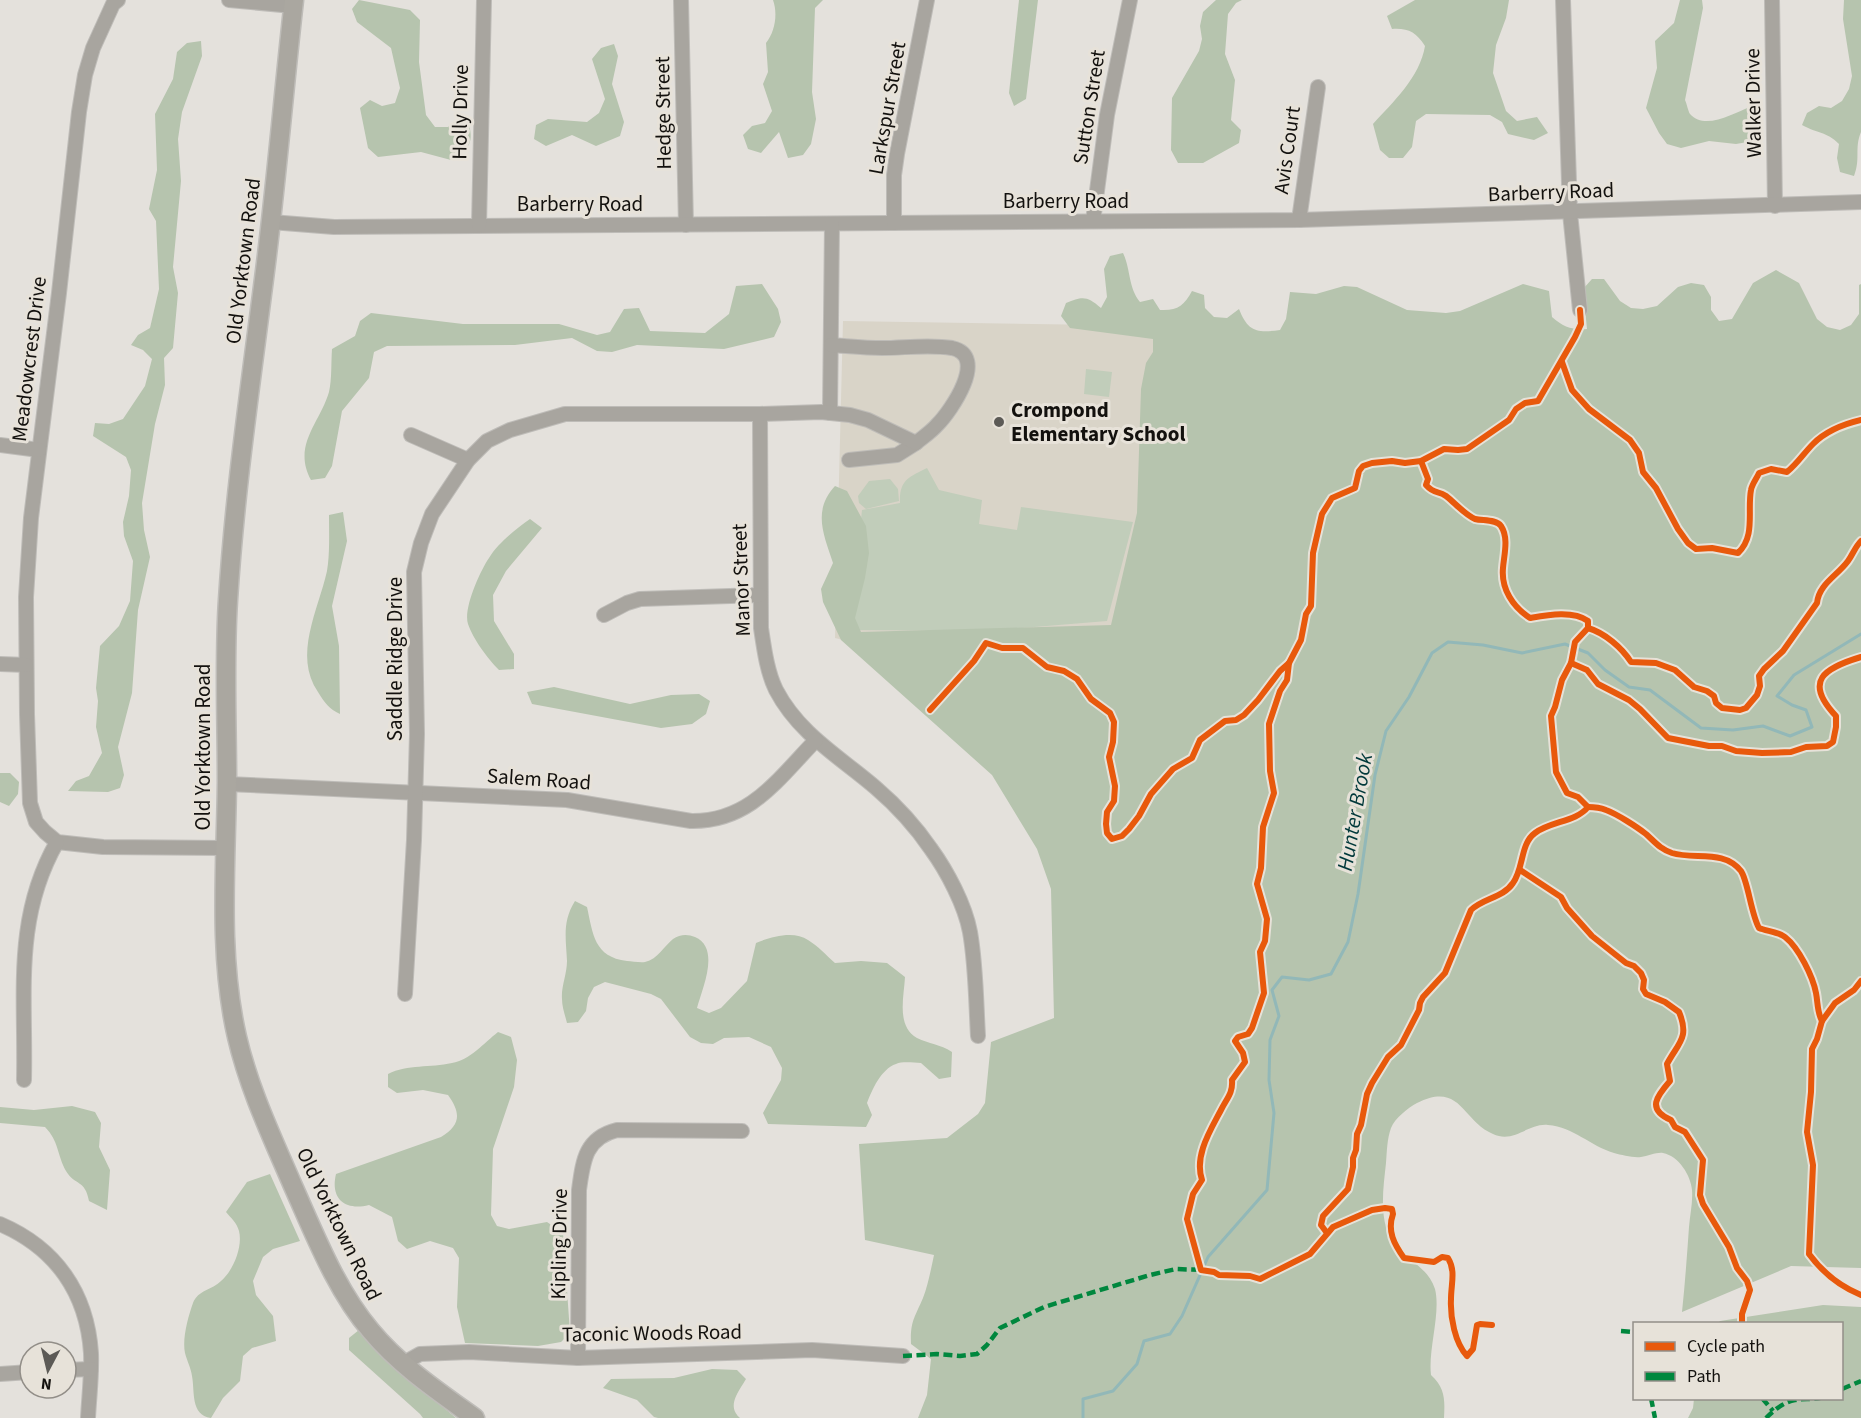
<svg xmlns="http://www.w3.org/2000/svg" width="1861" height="1418" font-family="'Source Sans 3',sans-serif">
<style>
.built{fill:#d9d4c8}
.green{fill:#c1cdba}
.forest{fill:#b6c4ae}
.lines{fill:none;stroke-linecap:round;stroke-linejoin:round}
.stream{stroke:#92b8b8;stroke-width:3}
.minor-casing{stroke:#bebcb8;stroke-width:16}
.major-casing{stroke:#bebcb8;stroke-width:21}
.minor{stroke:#a8a59f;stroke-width:14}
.major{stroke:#aaa7a0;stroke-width:18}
.quiet{stroke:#00873e;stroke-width:4.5;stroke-dasharray:9 4.5;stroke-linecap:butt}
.cycleway-casing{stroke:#e7e2d9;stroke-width:10}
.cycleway{stroke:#e8590c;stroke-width:6}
.poi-dot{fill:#5c5a56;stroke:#e7e2d9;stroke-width:2}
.labels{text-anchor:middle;stroke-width:6;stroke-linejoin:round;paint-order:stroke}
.street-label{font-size:21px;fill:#13110e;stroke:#e7e2d9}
.poi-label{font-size:21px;font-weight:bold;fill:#13110e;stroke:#e7e2d9;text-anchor:start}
.water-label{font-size:22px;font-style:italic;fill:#00383a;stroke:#e7e2d9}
</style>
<rect width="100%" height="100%" fill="#e4e1dc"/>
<path class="built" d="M 843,321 L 1170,326 L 1145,517 L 1113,630 L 851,642 L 835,638 Z"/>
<g class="green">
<path d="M 1086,369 L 1112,372 L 1109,397 L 1084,394 Z"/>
<path d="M 927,468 L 939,490 L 982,500 L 979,524 L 1017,530 L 1021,507 L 1133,522 L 1107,621 L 985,631 L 849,630 L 862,510 L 900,503 C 899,480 909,477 927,468 Z"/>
<path d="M 890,479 L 898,489 L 899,501 L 866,509 L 859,503 L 858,496 L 869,481 Z"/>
</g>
<g class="forest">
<path d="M 359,0 L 410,10 L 420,20 L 419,62 L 426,115 L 435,127 L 448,127 L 458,119 L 469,124 C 474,145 468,149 451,160 L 421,152 L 378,157 L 368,148 L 360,108 L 370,100 L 382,106 L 395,103 L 400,88 L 391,48 L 357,22 L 352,9 Z"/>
<path d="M 773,0 L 823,0 L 815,8 L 812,92 L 816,119 L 811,144 L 803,155 L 788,158 L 779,132 L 761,153 L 748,149 L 743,135 L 752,126 L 765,123 L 772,111 L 763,84 L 768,72 L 766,43 C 775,32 778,14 773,0 Z"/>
<path d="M 1019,0 L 1038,0 L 1026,99 L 1014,106 L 1009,93 Z"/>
<path d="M 1216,0 L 1242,0 L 1236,3 L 1228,14 L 1225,54 L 1235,80 L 1231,120 L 1241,130 L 1239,143 L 1203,163 L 1178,163 L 1171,150 L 1172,98 L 1199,51 L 1202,39 L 1200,26 L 1203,12 Z"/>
<path d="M 1415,0 L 1509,0 L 1506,18 L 1496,45 L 1493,73 L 1506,111 L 1517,121 L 1537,117 L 1548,133 L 1534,140 L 1508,134 L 1502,122 L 1490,115 L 1426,114 L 1416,121 L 1412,147 L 1403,158 L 1389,158 L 1380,150 L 1373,124 C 1393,102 1420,77 1425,46 C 1416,32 1408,28 1392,29 L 1387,16 Z"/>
<path d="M 1680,0 L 1702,0 L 1703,8 L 1685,100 C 1687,104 1688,111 1690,114 C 1705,131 1734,113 1750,107 L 1761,114 L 1760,128 L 1753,141 L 1736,144 L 1709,141 L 1681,148 L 1667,144 L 1659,133 L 1646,108 L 1657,68 L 1655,41 L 1674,23 Z"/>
<path d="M 1844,0 L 1861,0 L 1861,132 C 1854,149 1861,158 1854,176 L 1840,172 L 1837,158 L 1839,144 C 1826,131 1818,134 1802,125 L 1807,113 L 1819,106 L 1831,108 L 1842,101 L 1849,89 L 1852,76 L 1843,19 Z"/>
<path d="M 201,41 L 202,56 L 182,112 L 178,139 L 181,181 L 173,267 L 178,293 L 173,348 L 164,358 L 165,385 L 155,424 L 142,503 L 144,530 L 150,557 L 138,610 L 132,693 L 118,747 L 124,775 L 120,788 L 108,792 L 68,791 L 76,781 L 89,776 L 102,753 L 96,727 L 98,701 L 96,688 L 100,646 L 119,626 L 130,601 L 133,561 L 124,536 L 123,522 L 129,496 L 131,470 L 126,457 L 93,436 L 95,423 L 109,424 L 123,419 L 145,386 L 152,359 L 143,350 L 131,345 L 138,335 L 150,328 L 159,289 L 156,221 L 149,209 L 157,170 L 155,114 L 173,79 L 177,52 L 187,43 Z"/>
<path d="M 614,44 L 618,56 L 612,84 L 624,122 L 620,136 L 596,146 L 572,135 L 546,146 L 534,139 L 536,125 L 548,119 L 587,122 L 599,113 L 605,99 L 592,59 L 601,48 Z"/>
<path d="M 1123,253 C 1131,270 1128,287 1140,302 L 1153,299 L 1160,310 C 1177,311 1184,306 1192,291 L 1204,295 L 1205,308 L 1214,317 L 1227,318 L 1239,309 C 1248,332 1257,333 1280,330 L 1286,319 L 1290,292 L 1316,294 L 1344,286 L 1357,287 L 1407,310 L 1446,313 L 1460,311 L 1523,284 L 1549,291 L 1552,317 C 1563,327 1572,330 1587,329 L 1583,289 L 1592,279 L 1604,279 L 1620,301 L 1631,308 L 1643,309 L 1657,306 L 1678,287 L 1691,283 L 1704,285 L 1711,297 L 1711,310 L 1719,321 L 1732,319 L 1753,283 L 1776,270 L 1799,283 L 1817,319 L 1827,327 L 1840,330 L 1851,325 L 1859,314 L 1859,285 L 1861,284 L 1861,1268 L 1791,1266 L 1682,1312 C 1685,1284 1687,1255 1689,1227 C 1690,1215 1693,1202 1692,1190 C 1691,1176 1679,1156 1663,1153 C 1657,1152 1648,1156 1641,1157 C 1633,1158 1622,1155 1614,1153 C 1590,1146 1574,1127 1548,1125 C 1528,1123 1514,1144 1493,1134 C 1462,1121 1461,1081 1417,1103 C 1408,1108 1395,1118 1391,1128 C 1387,1139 1387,1151 1386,1163 C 1383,1191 1377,1228 1399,1250 C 1412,1262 1429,1270 1435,1289 C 1441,1313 1428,1349 1431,1375 C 1445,1388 1445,1399 1444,1418 L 918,1418 L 927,1395 L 931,1359 L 911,1344 C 910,1321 915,1317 923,1298 C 928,1285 931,1269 934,1255 L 865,1240 L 859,1144 L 947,1138 L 978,1114 L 985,1103 L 991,1042 L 1054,1018 L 1051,889 L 1037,849 L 992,775 L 841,640 L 823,602 L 821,589 L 833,563 C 824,535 812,511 835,486 L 847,491 L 866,526 L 869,553 L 865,578 L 855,618 L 861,632 L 1111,625 L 1137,513 L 1141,389 L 1146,363 L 1153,352 L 1153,339 L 1070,328 L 1061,316 L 1066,303 C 1083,296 1087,296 1101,308 L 1107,297 L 1104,269 L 1110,256 Z"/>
<path d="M 762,284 L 778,309 L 781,322 L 774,337 L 724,349 L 637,345 L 612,352 L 597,351 L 572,338 L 515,345 L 387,346 L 374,352 L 369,378 L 342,411 L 332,466 L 325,478 L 311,480 C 292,445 320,423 329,392 C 332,379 331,363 332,349 L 355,336 L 360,321 L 371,313 L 463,324 L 559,324 L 597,335 L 610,332 L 624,309 L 639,308 L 650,331 L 705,333 L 729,314 L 736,286 Z"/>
<path d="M 343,512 L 347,541 L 332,606 L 339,646 L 340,714 C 329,709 325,703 318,692 C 293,655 318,611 327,571 C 330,554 329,533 329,515 Z"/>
<path d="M 530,519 L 542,528 L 506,571 L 493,595 L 494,621 L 514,654 L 514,669 L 499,670 C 488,659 473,639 468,624 C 463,609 480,571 489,558 C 498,543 516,529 530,519 Z"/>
<path d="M 554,687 L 630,704 L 671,695 L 699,694 L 710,701 L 706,714 L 692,724 L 661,728 L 532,704 L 527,692 Z"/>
<path d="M 0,773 L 10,773 L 19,782 L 18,794 L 9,806 L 0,802 Z"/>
<path d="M 575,901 L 587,907 C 593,934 594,957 627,961 C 632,961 640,963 645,962 C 658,959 664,946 673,939 C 680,934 688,934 695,937 C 721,948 702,989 697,1008 L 709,1013 L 721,1008 L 747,981 L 756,943 C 770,937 794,930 808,940 C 818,946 826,955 835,963 L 861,961 L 887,963 L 905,977 C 904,997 896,1026 917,1038 C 929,1044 940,1044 952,1052 L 951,1077 L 939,1079 L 921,1063 C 914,1063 903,1061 896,1064 C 881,1069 872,1090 867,1103 L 872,1115 L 866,1127 L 768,1124 L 763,1113 L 781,1080 L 782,1068 L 771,1047 L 749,1037 L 724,1038 L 713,1044 L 701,1043 L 690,1037 L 661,999 L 651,994 L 605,982 L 594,987 L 588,998 L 586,1011 L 578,1022 L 567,1023 C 565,1015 562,1007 562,999 C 561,987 567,974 567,961 C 566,938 562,922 575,901 Z"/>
<path d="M 498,1032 L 511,1037 L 517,1060 L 514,1087 L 493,1149 L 491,1215 L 497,1226 L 509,1229 L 547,1222 L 563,1233 L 570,1333 L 561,1342 L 538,1346 L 465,1343 L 457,1307 L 459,1258 L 453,1248 L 430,1241 L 407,1249 L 398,1241 L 392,1217 L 369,1205 C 345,1211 330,1199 336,1174 L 441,1137 C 461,1125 461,1113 448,1095 L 423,1090 L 397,1093 L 388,1087 L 388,1074 C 408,1064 430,1068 452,1063 C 470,1060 484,1043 498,1032 Z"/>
<path d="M 72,1106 L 95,1112 L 101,1123 L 99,1147 L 110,1170 L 107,1210 L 89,1201 C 85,1179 75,1186 66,1171 C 57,1155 59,1141 45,1127 L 0,1123 L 0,1107 L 34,1110 Z"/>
<path d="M 270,1174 L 300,1241 L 273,1249 L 263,1257 L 253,1281 L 256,1295 L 273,1316 L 276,1341 L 252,1348 L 243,1356 L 240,1381 L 223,1398 L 211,1418 C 190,1415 195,1391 192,1376 C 191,1368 187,1361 185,1353 C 182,1339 188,1317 193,1303 C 198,1290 212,1290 221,1281 C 233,1271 243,1247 239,1231 C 237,1223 231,1218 226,1212 L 247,1182 Z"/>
<path d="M 1823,1305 L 1861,1307 L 1861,1418 L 1688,1418 L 1693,1408 L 1694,1399 L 1842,1398 L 1842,1324 L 1718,1323 L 1720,1321 Z"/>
<path d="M 359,1330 L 390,1363 L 456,1418 L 423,1418 L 420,1414 L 349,1350 L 349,1338 Z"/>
<path d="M 712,1369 L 737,1370 L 746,1379 C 739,1391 726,1406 740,1418 L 658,1418 L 654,1417 L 637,1400 L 603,1388 L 611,1379 L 674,1378 Z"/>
</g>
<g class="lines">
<path class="stream" d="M 1083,1418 L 1083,1399 L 1113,1391 L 1137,1364 L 1144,1341 L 1170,1334 L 1182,1316 L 1208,1257 L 1267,1190 L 1274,1113 L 1269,1080 L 1270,1040 L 1279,1016 L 1272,990 L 1282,977 L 1309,980 L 1331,974 L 1348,942 L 1358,894 L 1375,775 L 1386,731 L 1409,697 L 1432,653 L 1448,642 L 1483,645 L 1522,653 L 1565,644 L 1588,653 L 1605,670 L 1629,687 L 1650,690 L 1701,728 L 1733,730 L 1763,726 L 1790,736 L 1812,727 L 1806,710 L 1792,705 L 1777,696 L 1794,675 L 1861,634"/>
<defs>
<g id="minor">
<path d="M 118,0 L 113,4 L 93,48 L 85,75 L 79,112 L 59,293 L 31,518 L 26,597 L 27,714 L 30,803 L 36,822 L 45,832 L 57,842 L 103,847 L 225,848"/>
<path d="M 229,0 L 293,6"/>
<path d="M 681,0 L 686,225"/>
<path d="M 1563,0 L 1570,213 L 1580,310"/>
<path d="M 1772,0 L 1775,206"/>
<path d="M 1299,220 L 1318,87"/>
<path d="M 1093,221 L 1107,115 L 1130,0"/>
<path d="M 271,222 L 334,227 L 1299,220 L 1861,202"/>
<path d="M 894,223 L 894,175 L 897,154 L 927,0"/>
<path d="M 479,225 L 484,0"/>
<path d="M 830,413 L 832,224"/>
<path d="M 760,414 L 761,628 C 764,648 767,672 776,690 C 799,734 840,757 876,788 C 897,806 916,827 931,849 C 947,871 965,905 970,932 C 976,966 976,1002 978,1036"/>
<path d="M 411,435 L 468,460"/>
<path d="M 0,445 L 39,450"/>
<path d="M 849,460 L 897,455 L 916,443"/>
<path d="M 604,615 L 627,603 L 640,599 L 760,595"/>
<path d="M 0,664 L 26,665"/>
<path d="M 227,784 L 567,800 L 691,821 C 750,822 778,779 816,740"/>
<path d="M 405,994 L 414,840 L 417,734 L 414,572 L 421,543 L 432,514 L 468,460 L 487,441 L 510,430 L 565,414 L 760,414 L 821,412 L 850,415 L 868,420 L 916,443 C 923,437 931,432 937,425 C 951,411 989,356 952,348 C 929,344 904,348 882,348 C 865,348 847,346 831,345"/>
<path d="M 24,1080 C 26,995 13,919 57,842"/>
<path d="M 0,1224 C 56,1248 87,1293 91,1353 C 92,1374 89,1397 88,1418"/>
<path d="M 578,1358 L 579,1190 C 583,1161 585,1138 617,1130 L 742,1131"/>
<path d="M 404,1363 L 420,1354 L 469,1352 L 578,1358 L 812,1350 L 903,1356"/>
<path d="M 66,1370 L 91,1369"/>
<path d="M 0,1374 L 30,1372"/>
</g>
<path id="major" d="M 294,0 C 284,88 277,175 266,263 C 252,375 235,487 228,600 C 224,661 227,721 227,782 C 226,866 218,955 237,1037 C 249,1089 272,1137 293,1186 C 315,1235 336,1290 371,1331 C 400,1366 439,1392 475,1418"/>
</defs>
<use href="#minor" class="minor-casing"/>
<use href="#major" class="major-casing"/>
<use href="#minor" class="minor"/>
<use href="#major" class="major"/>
<g class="quiet">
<path d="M 1621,1331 L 1634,1332"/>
<path d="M 903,1356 L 937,1354 L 960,1356 L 977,1354 L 987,1345 L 1000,1328 L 1044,1307 L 1150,1275 L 1176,1269 L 1204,1270"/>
<path d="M 1842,1389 L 1861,1381"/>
<path d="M 1651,1398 L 1655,1418"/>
<path d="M 1762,1398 L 1773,1411"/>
<path d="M 1766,1418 C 1774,1410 1784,1402 1795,1400 C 1803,1398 1811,1400 1820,1398"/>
</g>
<defs>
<g id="cycleway">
<path d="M 1562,362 L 1572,390 L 1589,409 L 1630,440 L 1639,453 L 1643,472 L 1656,488 L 1678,529 L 1688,543 L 1696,549 L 1712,548 L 1738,553 C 1756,536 1747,511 1751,490 C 1752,484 1757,478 1759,473 L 1771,469 L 1787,472 C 1797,464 1804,453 1813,444 C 1826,431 1844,424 1861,420"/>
<path d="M 1421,461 L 1428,479 L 1426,485 C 1435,495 1438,490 1446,496 C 1455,503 1464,514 1475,519 C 1483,521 1496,519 1501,526 C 1509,538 1504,555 1503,568 C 1501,589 1513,607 1530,618 C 1547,615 1573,610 1588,621 L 1588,628"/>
<path d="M 1588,628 C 1605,633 1622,648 1631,662 L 1656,663 L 1675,670 L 1694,687 L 1707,691 L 1714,696 L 1716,703 L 1722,708 L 1740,710 L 1746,708 L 1757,695 L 1760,686 L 1759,676 L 1764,669 L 1783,651 L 1817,603 C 1819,584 1837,576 1848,561 C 1853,554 1855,547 1861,541"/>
<path d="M 1571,663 L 1587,670 L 1598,684 L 1629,700 L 1640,709 L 1668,738 L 1709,746 L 1722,746 L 1736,751 L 1762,753 L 1791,752 L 1806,747 L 1827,746 L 1833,742 L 1836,727 L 1836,716 C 1803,681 1824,668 1861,657"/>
<path d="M 930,710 L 974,661 L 986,643 L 1002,648 L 1023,648 L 1047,667 L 1064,671 L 1077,679 L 1091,699 L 1110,713 L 1114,722 L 1113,742 L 1109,757 L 1115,786 L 1114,801 L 1107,812 L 1106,824 L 1107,833 L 1112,839 L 1122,836 L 1129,829 L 1139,816 L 1151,794 L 1173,769 L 1192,758 L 1200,740 L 1225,721 L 1236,720 L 1244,715 L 1258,700 L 1280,671 L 1289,663"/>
<path d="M 1588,807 C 1594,807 1601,808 1606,810 C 1617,814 1637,827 1646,834 C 1655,842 1660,849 1672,853 C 1695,860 1724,849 1741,871 C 1748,881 1751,914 1759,928 C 1766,931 1779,932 1785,937 C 1799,948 1813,977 1816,993 C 1818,1003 1817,1012 1822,1021"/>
<path d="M 1588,807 L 1578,797 L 1567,793 L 1556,772 L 1551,716 L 1555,707 L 1562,680 L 1571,663 L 1575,642 L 1588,628"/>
<path d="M 1520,870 L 1561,897 L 1567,908 L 1592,936 L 1626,963 L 1634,966 L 1641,973 L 1644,980 L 1643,989 L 1646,994 L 1665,1002 L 1679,1012 C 1690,1038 1678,1043 1667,1064 L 1670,1081 C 1657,1096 1646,1109 1671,1120 L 1675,1127 L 1685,1132 L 1703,1160 L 1700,1195 L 1703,1204 L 1729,1247 L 1737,1268 L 1747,1281 L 1750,1290 L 1742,1314 L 1742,1324"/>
<path d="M 1861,981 L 1854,990 L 1835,1003 L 1822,1021 L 1817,1039 L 1812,1049 L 1811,1092 L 1807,1132 L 1813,1165 L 1809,1254 C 1823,1273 1839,1286 1861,1295"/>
<path d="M 1327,1233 L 1321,1225 L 1323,1216 L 1348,1189 L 1353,1167 L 1353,1158 L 1356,1150 L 1357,1134 L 1361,1125 L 1367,1094 L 1372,1083 L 1388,1057 L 1401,1045 L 1419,1010 L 1420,1003 L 1423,997 L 1445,973 L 1471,910 C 1483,898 1503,898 1513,883 C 1524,868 1520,844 1535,833 C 1551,821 1576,822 1588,807"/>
<path d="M 1492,1325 L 1480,1324 L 1477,1325 L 1473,1349 L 1467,1356 C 1455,1343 1450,1317 1451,1299 C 1451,1284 1456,1271 1448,1258 L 1442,1257 L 1434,1262 L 1404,1258 C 1394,1244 1387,1231 1393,1214 L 1392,1209 L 1385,1208 L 1372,1210 L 1333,1227 L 1310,1254 L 1260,1279 L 1250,1276 L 1219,1275 L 1214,1272 L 1201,1270 L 1187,1219 L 1193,1194 L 1202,1180 C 1194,1156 1210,1131 1221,1110 C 1227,1098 1233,1093 1232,1080 L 1245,1062 L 1243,1053 L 1235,1041 L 1238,1037 L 1248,1034 L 1252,1028 L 1264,993 L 1260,952 L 1265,941 L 1267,919 L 1257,884 L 1261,868 L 1263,827 L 1274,793 L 1270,771 L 1269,724 L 1280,691 L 1287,680 L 1289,663 L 1301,640 L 1306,614 L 1311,606 L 1313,553 L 1322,514 L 1332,498 L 1355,488 L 1359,471 L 1363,466 L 1372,463 L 1392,461 L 1405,463 L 1421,461 L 1444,449 L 1458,450 L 1467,449 L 1509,420 L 1516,409 L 1525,403 L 1538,401 L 1575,337 L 1581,324 L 1580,310"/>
</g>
</defs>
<use href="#cycleway" class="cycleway-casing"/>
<use href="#cycleway" class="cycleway"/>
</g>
<circle class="poi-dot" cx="999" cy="422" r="6"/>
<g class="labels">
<g class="street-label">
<text transform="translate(1753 103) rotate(-91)" y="7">Walker Drive</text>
<text transform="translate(1089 107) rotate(-81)" y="7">Sutton Street</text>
<text transform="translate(887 108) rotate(-80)" y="7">Larkspur Street</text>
<text transform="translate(460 112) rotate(-89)" y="7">Holly Drive</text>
<text transform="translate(663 113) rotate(-91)" y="7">Hedge Street</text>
<text transform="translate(1287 150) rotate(-82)" y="7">Avis Court</text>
<text transform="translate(1551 192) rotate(-2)" y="7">Barberry Road</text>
<text x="1066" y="208">Barberry Road</text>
<text x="580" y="211">Barberry Road</text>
<text transform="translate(243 261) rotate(-83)" y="7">Old Yorktown Road</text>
<text transform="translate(29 359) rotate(-83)" y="7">Meadowcrest Drive</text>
<text transform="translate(741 580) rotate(-92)" y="7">Manor Street</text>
<text transform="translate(395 659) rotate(-90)" y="7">Saddle Ridge Drive</text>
<text transform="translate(203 747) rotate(-90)" y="7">Old Yorktown Road</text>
<text transform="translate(539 779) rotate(4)" y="7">Salem Road</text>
<text transform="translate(339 1224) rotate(64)" y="7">Old Yorktown Road</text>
<text transform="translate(559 1244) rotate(-89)" y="7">Kipling Drive</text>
<text transform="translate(652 1333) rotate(-1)" y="7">Taconic Woods Road</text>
</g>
<g class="poi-label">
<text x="1011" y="417">Crompond<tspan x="1011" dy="24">Elementary School</tspan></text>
</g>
<g class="water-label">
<text transform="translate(1354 812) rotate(-80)" y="8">Hunter Brook</text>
</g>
</g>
<rect x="1633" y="1322" width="210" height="78" fill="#e7e2d9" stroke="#928e88" stroke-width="1.5"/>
<rect x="1645" y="1342" width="30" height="9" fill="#e8590c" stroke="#928e88" stroke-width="1.5"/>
<text x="1687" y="1352" font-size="18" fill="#13110e">Cycle path</text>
<rect x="1645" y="1372" width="30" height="9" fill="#00873e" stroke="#928e88" stroke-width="1.5"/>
<text x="1687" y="1382" font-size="18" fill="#13110e">Path</text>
<g transform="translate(48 1370) rotate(187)"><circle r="28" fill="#e7e2d9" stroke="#928e88" stroke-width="1.5"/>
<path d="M0-4.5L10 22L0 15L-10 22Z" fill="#5c5a56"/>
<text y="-9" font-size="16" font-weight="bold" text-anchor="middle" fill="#13110e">N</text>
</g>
</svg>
